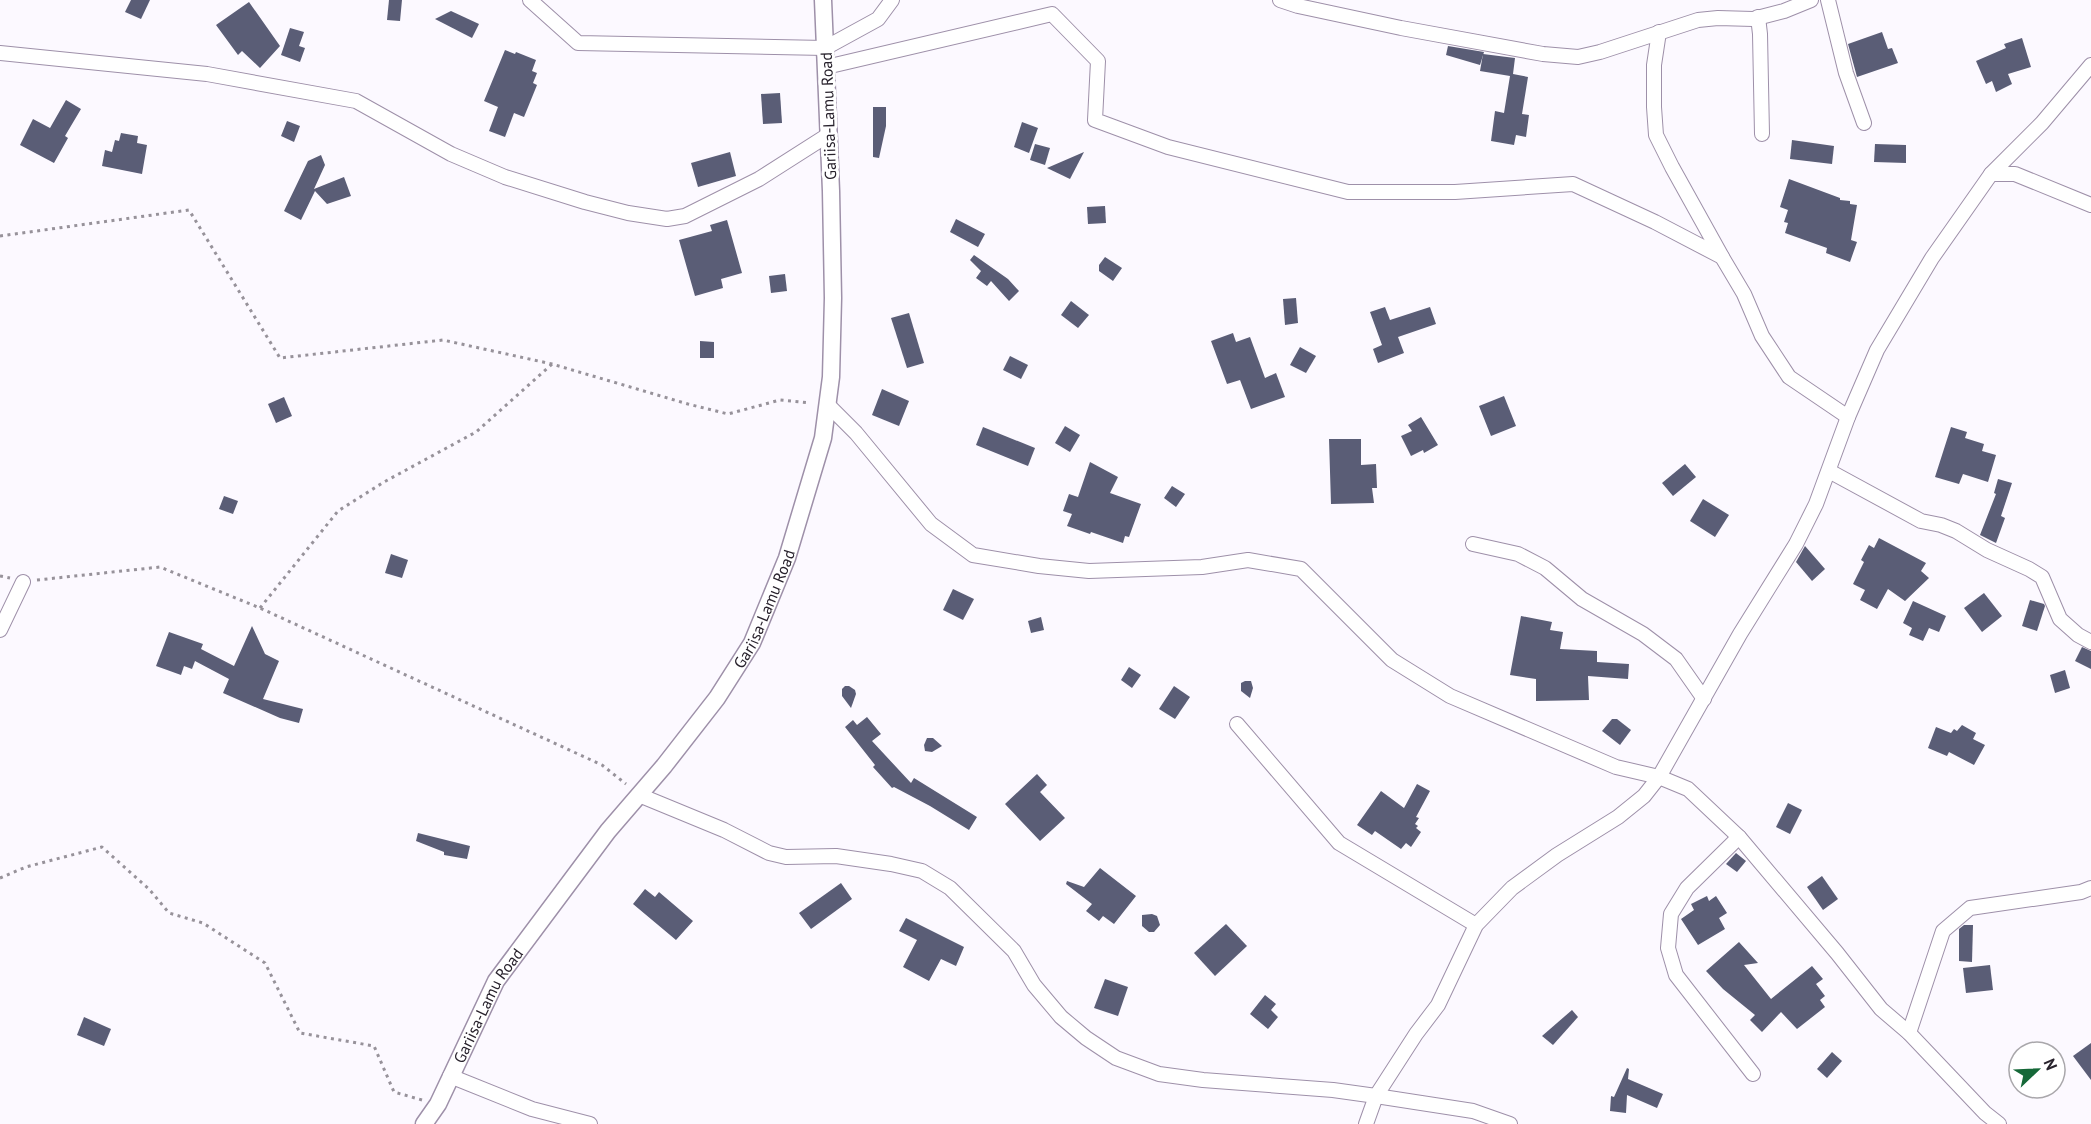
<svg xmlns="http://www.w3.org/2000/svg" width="2091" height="1124" font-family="'PT Sans',sans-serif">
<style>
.building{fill:#5a5d76}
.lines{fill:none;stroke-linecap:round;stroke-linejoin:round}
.minor-casing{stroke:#9e90a9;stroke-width:16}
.tertiary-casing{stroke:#9e90a9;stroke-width:19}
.path{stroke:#97929a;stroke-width:3;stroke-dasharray:3 4.5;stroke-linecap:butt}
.minor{stroke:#fff;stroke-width:14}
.tertiary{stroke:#fff;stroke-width:16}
.labels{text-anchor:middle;stroke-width:6;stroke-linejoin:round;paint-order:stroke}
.street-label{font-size:16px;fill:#28222c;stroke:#fff}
</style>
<rect width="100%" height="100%" fill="#fcf9ff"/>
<g class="building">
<path d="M 131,0 L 150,0 L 141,19 L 125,12 Z"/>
<path d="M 389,0 L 402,0 L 400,21 L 387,20 Z"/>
<path d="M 249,2 L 280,46 L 260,68 L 242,51 L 238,55 L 216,25 Z"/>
<path d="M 451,11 L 479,24 L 472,38 L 435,19 Z"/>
<path d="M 290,28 L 304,32 L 299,46 L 305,48 L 300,62 L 281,55 Z"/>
<path d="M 1882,32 L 1888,49 L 1892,48 L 1898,63 L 1857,77 L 1848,44 Z"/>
<path d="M 2022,38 L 2031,67 L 2008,74 L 2012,84 L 1996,92 L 1992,81 L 1986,84 L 1976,61 L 2006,48 L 2004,44 Z"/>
<path d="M 1448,46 L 1484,52 L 1480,65 L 1446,55 Z"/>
<path d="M 505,50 L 515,54 L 516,52 L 536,60 L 532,71 L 537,73 L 533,83 L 537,85 L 524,117 L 514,113 L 505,137 L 489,131 L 498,107 L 484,101 Z"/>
<path d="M 1483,54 L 1515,58 L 1513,74 L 1528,77 L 1522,114 L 1529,115 L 1526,137 L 1516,135 L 1514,145 L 1491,141 L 1495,111 L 1504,113 L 1510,76 L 1480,71 Z"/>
<path d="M 780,93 L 782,123 L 763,124 L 761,94 Z"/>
<path d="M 66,100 L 81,109 L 65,136 L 68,138 L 54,163 L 20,145 L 33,119 L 50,128 Z"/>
<path d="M 873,107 L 886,107 L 886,126 L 879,158 L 873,157 Z"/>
<path d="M 287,121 L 300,126 L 294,142 L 281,136 Z"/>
<path d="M 1022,122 L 1038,128 L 1029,153 L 1014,147 Z"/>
<path d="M 121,133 L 138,136 L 137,143 L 147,145 L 142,174 L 102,166 L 105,150 L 112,152 L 115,140 L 119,141 Z"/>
<path d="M 1792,140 L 1834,146 L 1832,164 L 1790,159 Z"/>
<path d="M 1035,144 L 1050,148 L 1045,165 L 1030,160 Z"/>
<path d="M 1875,144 L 1906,145 L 1906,163 L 1874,162 Z"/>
<path d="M 730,152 L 736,176 L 698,187 L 691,163 Z"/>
<path d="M 1084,152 L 1070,179 L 1047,168 Z"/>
<path d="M 321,155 L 325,165 L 314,189 L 344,177 L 351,196 L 327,204 L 315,191 L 301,220 L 284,211 L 308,161 Z"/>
<path d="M 1789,179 L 1840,198 L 1840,200 L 1850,201 L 1850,204 L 1857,205 L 1851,240 L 1857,242 L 1850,262 L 1826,253 L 1827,248 L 1785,233 L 1788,223 L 1784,222 L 1788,210 L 1780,207 Z"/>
<path d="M 1105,206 L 1106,223 L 1088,224 L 1087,207 Z"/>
<path d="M 956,219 L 985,234 L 978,247 L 950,232 Z"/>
<path d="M 727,220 L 742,273 L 721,279 L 723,288 L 695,296 L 679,240 L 712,231 L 710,225 Z"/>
<path d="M 974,255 L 1008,279 L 1019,291 L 1009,301 L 991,281 L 987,286 L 976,278 L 981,271 L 970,260 Z"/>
<path d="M 1105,257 L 1122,268 L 1113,281 L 1099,271 L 1099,265 Z"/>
<path d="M 785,274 L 787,291 L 771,293 L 769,276 Z"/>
<path d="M 1296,298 L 1298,323 L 1285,325 L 1283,299 Z"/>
<path d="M 1071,301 L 1089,315 L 1078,328 L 1061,315 Z"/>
<path d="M 1385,307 L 1390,320 L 1430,307 L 1436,324 L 1398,337 L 1404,353 L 1378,363 L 1373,349 L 1382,345 L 1370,312 Z"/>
<path d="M 909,313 L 924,363 L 907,368 L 891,318 Z"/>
<path d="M 1233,333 L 1236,342 L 1250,337 L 1265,378 L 1276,373 L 1285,397 L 1251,409 L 1240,380 L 1227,384 L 1211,341 Z"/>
<path d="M 700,341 L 714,342 L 714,358 L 700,358 Z"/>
<path d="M 1300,347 L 1316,356 L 1306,373 L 1290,365 Z"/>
<path d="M 1010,356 L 1028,365 L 1021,379 L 1003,370 Z"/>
<path d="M 882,389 L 909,401 L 899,426 L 872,415 Z"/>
<path d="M 1504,396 L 1516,426 L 1491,436 L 1479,406 Z"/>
<path d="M 284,397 L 292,416 L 276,423 L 268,404 Z"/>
<path d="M 1421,417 L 1438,445 L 1424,453 L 1423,450 L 1411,456 L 1401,436 L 1412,431 L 1408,425 Z"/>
<path d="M 1065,426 L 1080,435 L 1070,452 L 1055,443 Z"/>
<path d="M 983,427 L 1035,448 L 1028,466 L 976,445 Z"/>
<path d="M 1951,427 L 1967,432 L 1965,438 L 1984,444 L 1982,451 L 1996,455 L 1988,482 L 1963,474 L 1959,484 L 1935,477 Z"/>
<path d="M 1329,439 L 1361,439 L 1361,465 L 1376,464 L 1377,488 L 1372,488 L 1374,503 L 1331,504 Z"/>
<path d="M 1090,462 L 1118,477 L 1110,493 L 1141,504 L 1129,537 L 1125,536 L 1123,543 L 1091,532 L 1090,534 L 1067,526 L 1072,514 L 1063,511 L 1069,494 L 1078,497 Z"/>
<path d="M 1685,464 L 1696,477 L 1673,496 L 1662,483 Z"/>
<path d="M 1998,479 L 2012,483 L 2001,516 L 2005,518 L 1996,543 L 1980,535 L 1996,494 L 1994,493 Z"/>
<path d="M 1172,486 L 1185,494 L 1176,507 L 1164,498 Z"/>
<path d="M 224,496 L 238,501 L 233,514 L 219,509 Z"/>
<path d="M 1703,499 L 1729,515 L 1715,537 L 1690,521 Z"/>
<path d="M 1879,538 L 1926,563 L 1921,571 L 1929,578 L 1905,601 L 1888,589 L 1877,609 L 1860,600 L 1865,590 L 1853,584 L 1864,562 L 1861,560 L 1869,545 L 1874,548 Z"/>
<path d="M 1805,546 L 1825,569 L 1812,581 L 1796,562 Z"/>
<path d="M 391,554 L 408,560 L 402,578 L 385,573 Z"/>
<path d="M 953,589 L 974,599 L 963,620 L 943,610 Z"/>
<path d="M 1984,593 L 2002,616 L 1982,632 L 1964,608 Z"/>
<path d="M 2030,600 L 2044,604 L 2045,606 L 2037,631 L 2022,626 Z"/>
<path d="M 1913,601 L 1946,616 L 1939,632 L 1929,628 L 1923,641 L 1909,635 L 1912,628 L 1903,623 Z"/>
<path d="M 1521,616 L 1552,622 L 1550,630 L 1563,632 L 1560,649 L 1597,651 L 1597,662 L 1629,664 L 1628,679 L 1588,676 L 1589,700 L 1536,701 L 1536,679 L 1510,675 Z"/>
<path d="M 1041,617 L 1044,630 L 1031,633 L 1028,621 Z"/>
<path d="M 252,626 L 265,654 L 279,661 L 263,699 L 303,709 L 299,723 L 280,718 L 223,693 L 229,679 L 195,661 L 192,669 L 184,666 L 181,675 L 156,666 L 169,632 L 203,644 L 201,649 L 234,666 Z"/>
<path d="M 2082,647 L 2091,651 L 2091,669 L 2075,661 Z"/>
<path d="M 1129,667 L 1141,675 L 1132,688 L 1121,680 Z"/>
<path d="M 2065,670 L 2070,688 L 2055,693 L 2050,675 Z"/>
<path d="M 1245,681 L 1251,681 L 1253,688 L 1250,698 L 1241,691 L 1241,683 Z"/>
<path d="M 845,686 L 849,686 L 855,690 L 856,694 L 851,708 L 842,696 L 842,689 Z"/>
<path d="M 1174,686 L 1190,697 L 1175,719 L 1159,709 Z"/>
<path d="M 867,717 L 881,734 L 872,741 L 911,783 L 914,778 L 977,817 L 969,830 L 930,806 L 894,787 L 892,788 L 873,767 L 875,765 L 845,727 L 853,720 L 857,725 Z"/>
<path d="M 1612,719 L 1617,719 L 1631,730 L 1620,745 L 1602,731 Z"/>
<path d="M 1962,725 L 1976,733 L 1973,739 L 1985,745 L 1974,765 L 1949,752 L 1947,756 L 1928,748 L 1936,727 L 1951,733 L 1954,729 L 1957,731 Z"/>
<path d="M 927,738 L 933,738 L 942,746 L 932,752 L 925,751 L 924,745 Z"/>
<path d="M 1037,774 L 1047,785 L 1040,792 L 1065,818 L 1040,841 L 1005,804 Z"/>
<path d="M 1417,784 L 1430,791 L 1416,817 L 1419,818 L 1415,824 L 1418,826 L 1416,828 L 1421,832 L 1411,847 L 1406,843 L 1401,849 L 1375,831 L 1372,835 L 1357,825 L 1381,791 L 1404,808 Z"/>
<path d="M 1788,803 L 1802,810 L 1790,834 L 1776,827 Z"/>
<path d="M 418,833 L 470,846 L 467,859 L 444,855 L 444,852 L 416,841 Z"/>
<path d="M 1736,853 L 1746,861 L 1737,872 L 1726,864 Z"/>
<path d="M 1100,868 L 1136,896 L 1114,924 L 1103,916 L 1099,921 L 1086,911 L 1092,904 L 1066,884 L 1067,881 L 1084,887 Z"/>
<path d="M 1822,876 L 1838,899 L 1823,910 L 1807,887 Z"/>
<path d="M 841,883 L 852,899 L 811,929 L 799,913 Z"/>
<path d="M 645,889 L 655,897 L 659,892 L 693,921 L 676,940 L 633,904 Z"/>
<path d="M 1707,896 L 1709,901 L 1716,896 L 1727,913 L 1719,918 L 1725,929 L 1698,945 L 1681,919 L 1694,910 L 1691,904 Z"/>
<path d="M 1152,914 L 1157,916 L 1160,925 L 1154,932 L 1149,932 L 1142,926 L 1142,915 Z"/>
<path d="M 906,918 L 964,947 L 956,966 L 941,959 L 929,981 L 903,967 L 917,940 L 899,931 Z"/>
<path d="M 1226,924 L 1247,946 L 1215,976 L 1194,953 Z"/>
<path d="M 1964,925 L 1973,925 L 1972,962 L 1959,961 L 1959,929 Z"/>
<path d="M 1739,942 L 1758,963 L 1744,965 L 1771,999 L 1812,966 L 1823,979 L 1816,984 L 1825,996 L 1820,1000 L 1825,1007 L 1797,1029 L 1781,1012 L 1762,1032 L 1750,1020 L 1755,1015 L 1723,989 L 1706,971 Z"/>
<path d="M 1990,965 L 1993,990 L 1966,993 L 1963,968 Z"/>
<path d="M 1105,979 L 1128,987 L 1118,1016 L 1094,1008 Z"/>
<path d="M 1265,995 L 1276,1004 L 1271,1010 L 1278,1017 L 1268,1029 L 1250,1014 Z"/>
<path d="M 1572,1010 L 1578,1017 L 1553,1045 L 1542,1036 Z"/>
<path d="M 84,1017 L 111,1029 L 104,1046 L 77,1035 Z"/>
<path d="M 2091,1043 L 2091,1080 L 2073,1056 Z"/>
<path d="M 1832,1052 L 1842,1061 L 1827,1078 L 1817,1069 Z"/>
<path d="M 1627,1068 L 1629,1069 L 1628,1079 L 1663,1094 L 1657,1108 L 1627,1095 L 1626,1113 L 1610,1111 L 1611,1096 L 1614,1097 Z"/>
</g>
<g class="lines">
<defs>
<g id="minor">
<path d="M 530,0 L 578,43 L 825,48 L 878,19 L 892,0"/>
<path d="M 1280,0 L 1298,6 L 1401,28 L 1543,54 L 1578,57 L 1600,52 L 1698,20 L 1718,18 L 1753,19 L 1784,11 L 1811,0"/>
<path d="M 1828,0 L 1846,73 L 1864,123"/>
<path d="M 1758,17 L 1760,34 L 1762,134"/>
<path d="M 1659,32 L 1654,65 L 1654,107 L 1656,135 L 1672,167 L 1722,257"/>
<path d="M 0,53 L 207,74 L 356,101 L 451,154 L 505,177 L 585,202 L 628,213 L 667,219 L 685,216 L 759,179 L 828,135"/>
<path d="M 826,67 L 1052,14 L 1098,61 L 1095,120 L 1168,147 L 1348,192 L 1455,192 L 1573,184 L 1655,222 L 1722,257 L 1744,294 L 1762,336 L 1789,377 L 1848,417"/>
<path d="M 1991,174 L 2015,174 L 2091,205"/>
<path d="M 828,405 L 856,433 L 931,524 L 973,555 L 1039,566 L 1089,571 L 1202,567 L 1248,560 L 1301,569 L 1392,660 L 1450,696 L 1616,767 L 1659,777 L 1688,789 L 1739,837 L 1837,953 L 1881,1009 L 1909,1033 L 1985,1113 L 1999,1124"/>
<path d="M 1829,471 L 1921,521 L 1941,525 L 1956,531 L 1987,550 L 2029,569 L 2042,577 L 2060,619 L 2078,635 L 2091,642"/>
<path d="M 1473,544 L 1518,554 L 1545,568 L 1582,599 L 1643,634 L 1676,659 L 1704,699"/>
<path d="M 0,630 L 23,582"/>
<path d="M 1237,724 L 1339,843 L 1476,925"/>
<path d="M 639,795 L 724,830 L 769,853 L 786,857 L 836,856 L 891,864 L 922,871 L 950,888 L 1014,951 L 1034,985 L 1061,1017 L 1086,1038 L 1116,1058 L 1159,1074 L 1203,1080 L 1333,1090 L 1376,1096 L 1473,1111 L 1510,1124"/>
<path d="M 1739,837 L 1687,888 L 1671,914 L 1668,948 L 1676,975 L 1753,1074"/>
<path d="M 1909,1033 L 1943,931 L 1970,908 L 2081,892 L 2091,888"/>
<path d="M 450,1076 L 532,1109 L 590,1124"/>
<path d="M 1366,1124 L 1376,1096 L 1416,1034 L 1438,1005 L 1476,925 L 1512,888 L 1557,855 L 1618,817 L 1644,796 L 1659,777 L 1740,634 L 1796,544 L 1816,504 L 1848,417 L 1877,350 L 1932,258 L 1991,174 L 2042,123 L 2091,65"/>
</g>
<g id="tertiary">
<path id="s1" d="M 424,1124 L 438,1104 L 496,981 L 608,831 L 664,766 L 717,698 L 752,643 L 787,558 L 823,438 L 831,377 L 833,298 L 831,191 L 823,0"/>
</g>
</defs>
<use href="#minor" class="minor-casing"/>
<use href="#tertiary" class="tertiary-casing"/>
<g class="path">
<path d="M 0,236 L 189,210 L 280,358 L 443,340 L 552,364 L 688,404 L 728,414 L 780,400 L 810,403"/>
<path d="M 0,576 L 10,578"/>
<path d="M 37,580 L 160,567 L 260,608 L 602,765 L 626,784"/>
<path d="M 260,608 L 338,511 L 384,482 L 476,432 L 552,364"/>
<path d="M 0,878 L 26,867 L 102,847 L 149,889 L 169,913 L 203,923 L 265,963 L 300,1033 L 374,1046 L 394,1092 L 422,1100"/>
</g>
<use href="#minor" class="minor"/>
<use href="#tertiary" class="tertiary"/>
</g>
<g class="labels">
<g class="street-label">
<text transform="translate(828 116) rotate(-92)" y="6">Gariisa-Lamu Road</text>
<text dy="6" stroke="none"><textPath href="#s1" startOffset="621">Gariisa-Lamu Road</textPath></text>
<text dy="6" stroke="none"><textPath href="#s1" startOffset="135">Gariisa-Lamu Road</textPath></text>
</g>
</g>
<g transform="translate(2037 1070) rotate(67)"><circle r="28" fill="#ffffff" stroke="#a9a7ab" stroke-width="1.5"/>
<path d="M0-4.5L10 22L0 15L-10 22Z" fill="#156838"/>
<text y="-9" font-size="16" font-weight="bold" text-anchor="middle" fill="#28222c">N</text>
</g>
</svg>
